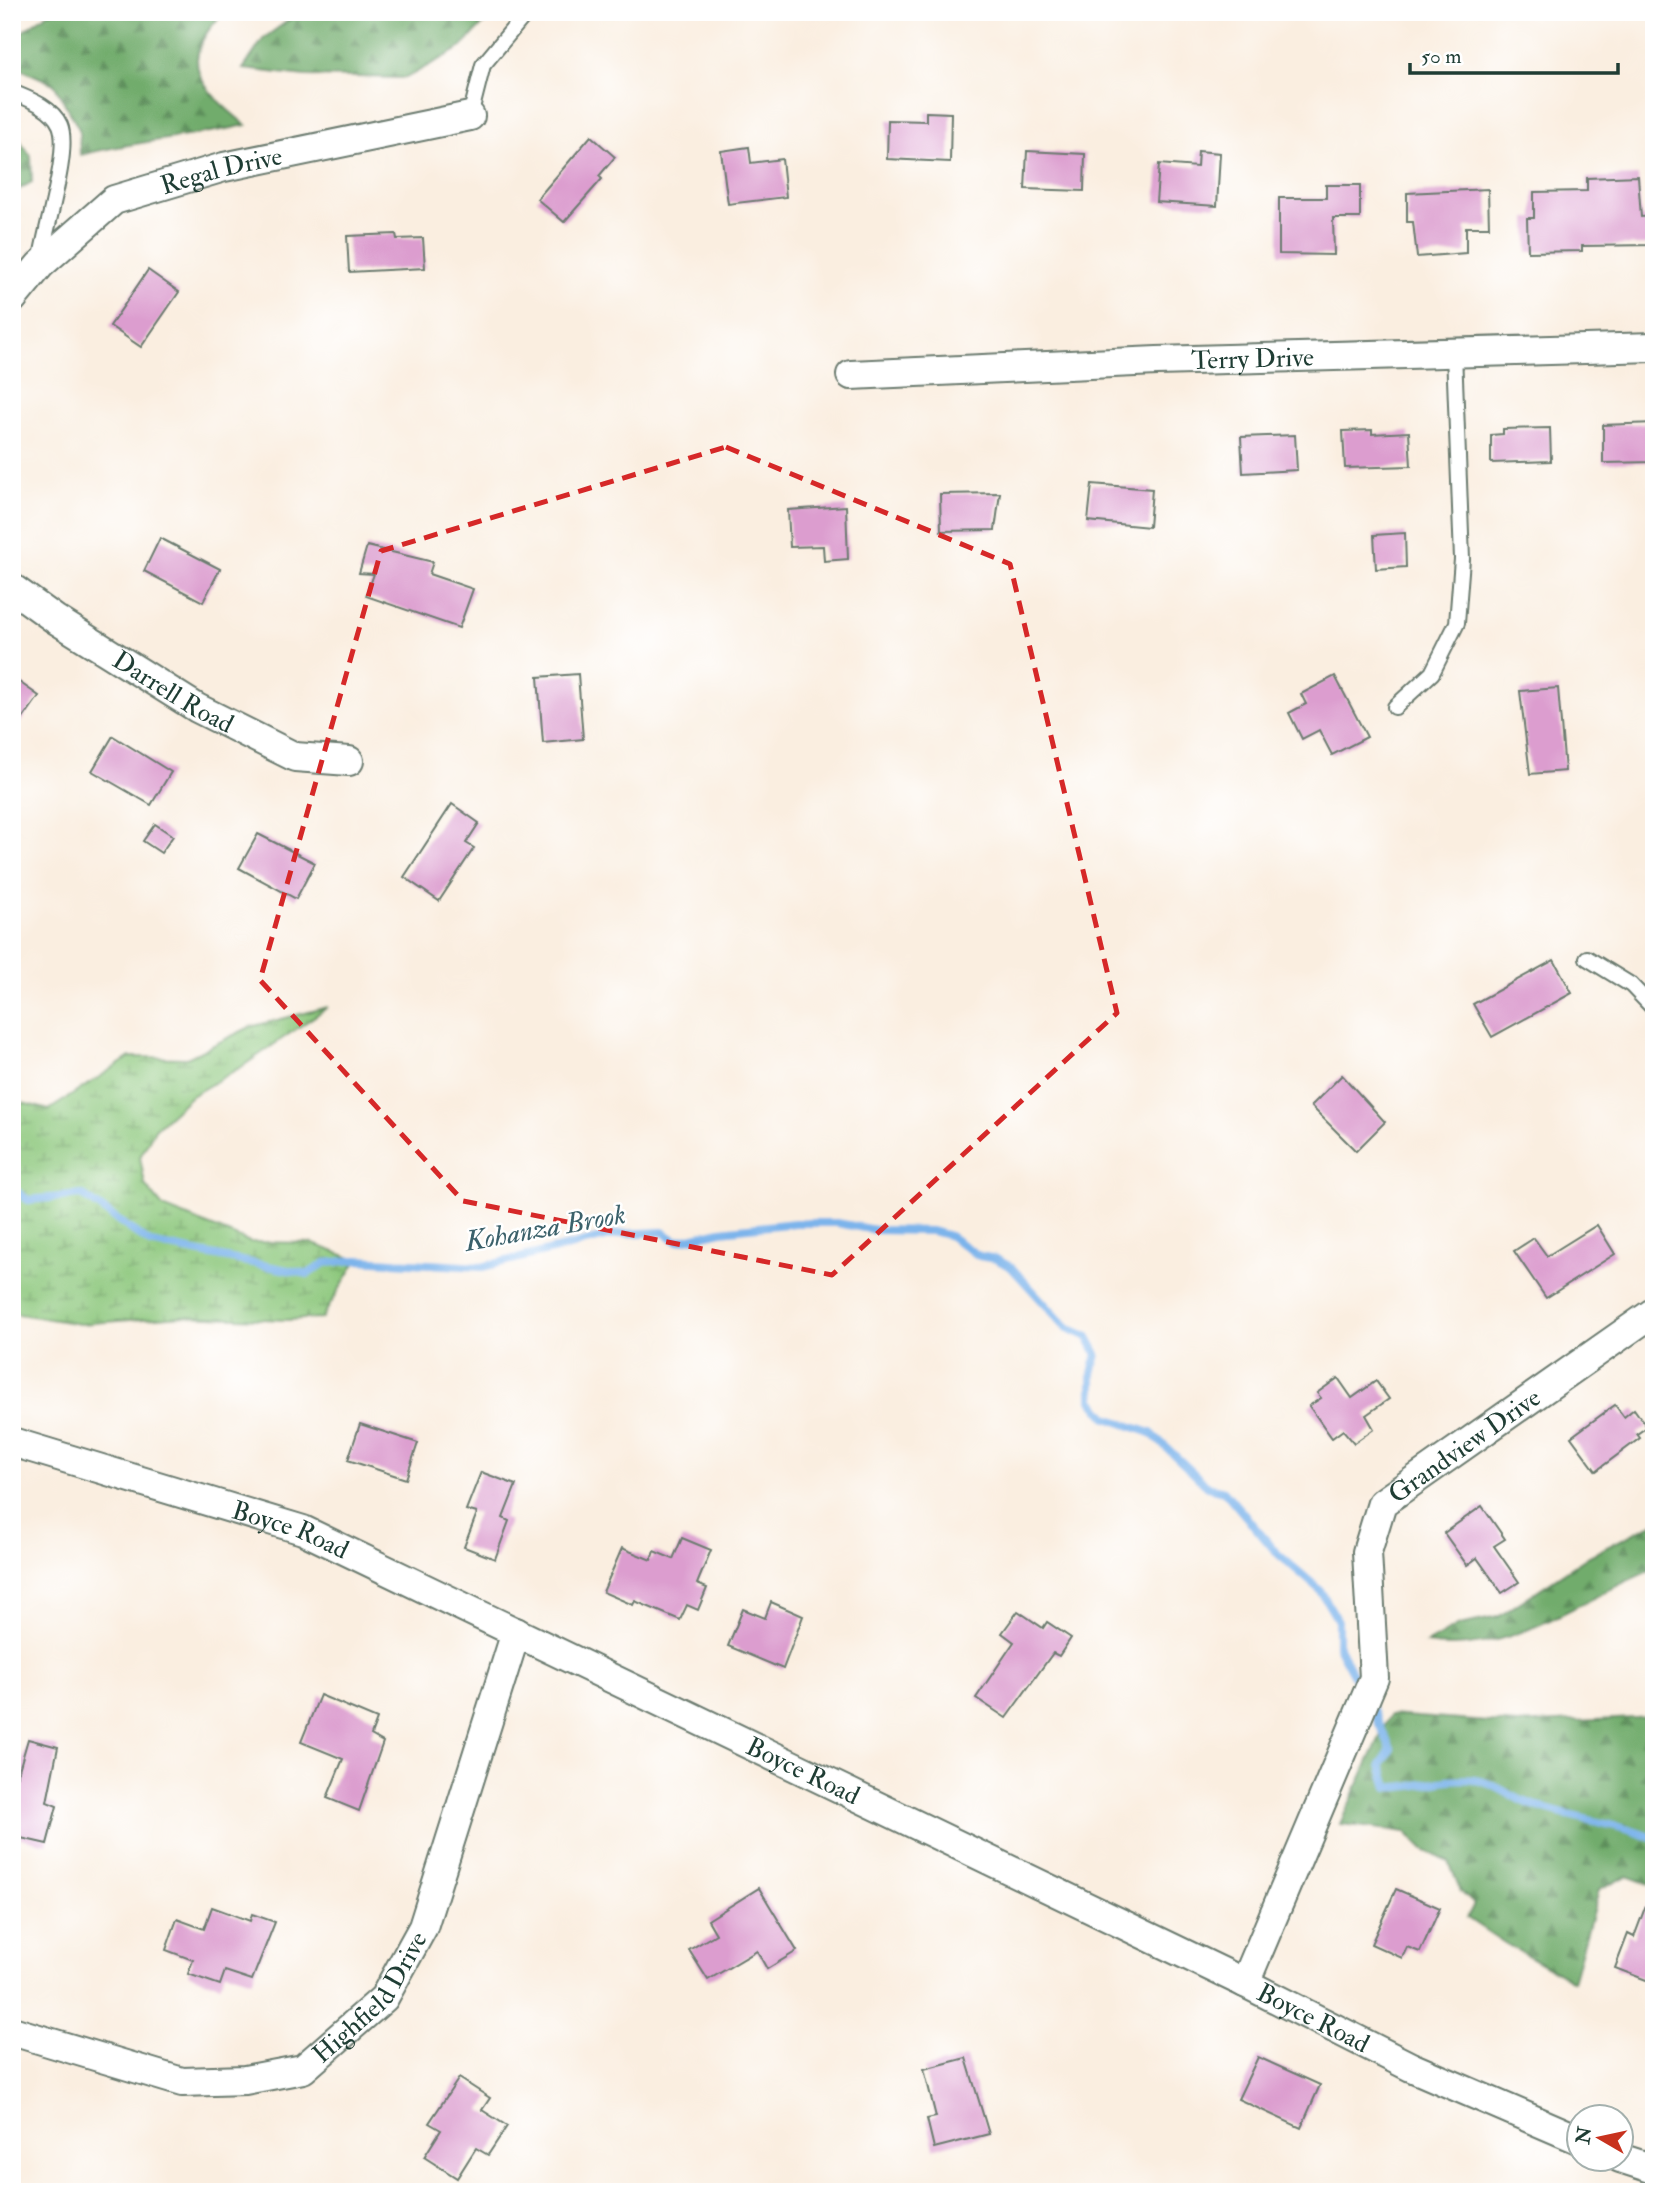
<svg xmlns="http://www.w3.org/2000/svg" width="1666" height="2204" font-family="'IM FELL Double Pica',serif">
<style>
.forest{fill:url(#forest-firs);stroke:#487450;stroke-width:2}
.wetland{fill:url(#wetland-marsh);stroke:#568258;stroke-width:2}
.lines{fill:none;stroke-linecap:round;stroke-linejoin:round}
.stream{stroke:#7bb4eb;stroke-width:8}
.building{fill:#dc9dcf}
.service-casing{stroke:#6c7b70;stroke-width:18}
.minor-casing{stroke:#6c7b70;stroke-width:32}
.service{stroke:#fff;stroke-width:14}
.minor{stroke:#fff;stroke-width:28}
.marked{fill:none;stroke:#d62828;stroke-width:5;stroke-dasharray:14 9;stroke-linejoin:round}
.labels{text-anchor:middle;stroke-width:5;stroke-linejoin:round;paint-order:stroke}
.street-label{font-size:26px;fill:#1f3d34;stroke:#fff}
.water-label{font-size:28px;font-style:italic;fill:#3b616b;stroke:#fff}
</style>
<defs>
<pattern id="forest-firs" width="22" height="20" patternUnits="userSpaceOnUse" patternTransform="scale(1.75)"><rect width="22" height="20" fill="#71ac6c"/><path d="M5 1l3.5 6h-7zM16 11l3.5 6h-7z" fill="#5c8d5a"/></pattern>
<pattern id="wetland-marsh" width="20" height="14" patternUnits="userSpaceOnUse" patternTransform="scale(1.75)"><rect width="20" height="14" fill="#8cc77c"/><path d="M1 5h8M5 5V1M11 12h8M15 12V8" fill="none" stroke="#72a366"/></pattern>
</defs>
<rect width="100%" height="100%" fill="#fff"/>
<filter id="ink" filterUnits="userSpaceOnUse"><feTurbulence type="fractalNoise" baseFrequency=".0143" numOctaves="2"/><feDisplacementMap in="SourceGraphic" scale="14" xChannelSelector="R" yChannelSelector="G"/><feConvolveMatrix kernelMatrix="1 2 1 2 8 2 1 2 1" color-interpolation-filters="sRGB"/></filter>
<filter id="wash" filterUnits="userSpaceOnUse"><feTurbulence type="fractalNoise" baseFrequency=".00686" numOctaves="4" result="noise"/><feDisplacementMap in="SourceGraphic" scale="28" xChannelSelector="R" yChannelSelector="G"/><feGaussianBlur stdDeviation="1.57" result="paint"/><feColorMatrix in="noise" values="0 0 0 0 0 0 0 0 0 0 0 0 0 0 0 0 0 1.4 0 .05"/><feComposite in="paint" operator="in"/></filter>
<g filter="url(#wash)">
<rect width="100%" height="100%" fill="#faeee0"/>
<g class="forest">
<path d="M 50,12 L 225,12 C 173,60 201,89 246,125 C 191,138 134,141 80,155 L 79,129 L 54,84 L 12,65 L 12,39 Z"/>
<path d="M 300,12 L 494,12 L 462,47 L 406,78 L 305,76 L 243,69 L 264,38 Z"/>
<path d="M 12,129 L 31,156 L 32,182 L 12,193 Z"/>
<path d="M 1654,1523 L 1654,1569 C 1580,1598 1511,1658 1426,1644 L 1459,1625 L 1498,1617 L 1589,1556 Z"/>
<path d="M 1390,1715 L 1517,1724 L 1654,1717 L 1654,1886 L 1627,1876 L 1599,1890 L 1573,1981 L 1506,1944 L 1467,1918 L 1474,1904 L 1461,1892 L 1449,1862 L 1424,1850 L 1406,1832 L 1340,1824 Z"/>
</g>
<path class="wetland" d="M 328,1007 L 243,1066 L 191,1096 L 155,1129 L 140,1157 L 145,1185 L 163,1207 L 250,1242 L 311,1243 L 357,1260 L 322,1318 L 286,1320 L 182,1316 L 80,1324 L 12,1313 L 12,1100 L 49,1110 L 130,1057 L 187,1058 L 250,1027 Z"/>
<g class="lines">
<g class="stream">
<path d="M 12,1188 L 28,1200 L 82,1195 L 150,1243 L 308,1274 L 325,1263 L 357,1260 L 482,1267 L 618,1234 L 663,1232 L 677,1241 L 721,1231 L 795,1223 L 837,1223 L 875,1230 L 932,1231 L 950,1236 L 979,1256 L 996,1259 L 1011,1267 L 1066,1327 L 1088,1337 L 1097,1354 L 1092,1373 L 1092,1400 L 1107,1418 L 1151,1433 L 1208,1487 L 1224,1491 L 1277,1553 L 1320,1590 L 1338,1621 L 1338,1646 L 1361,1689"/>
<path d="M 1369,1703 L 1391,1749 L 1381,1765 L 1388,1787 C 1416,1789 1445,1776 1474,1780 C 1492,1782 1507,1794 1523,1801 C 1565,1819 1613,1821 1654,1839"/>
</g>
</g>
<g id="blocks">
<g class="building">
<path d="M 926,112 L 951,113 L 950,162 L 887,159 L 888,120 L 926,121 Z"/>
<path d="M 591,136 L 615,157 L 599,176 L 602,179 L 564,222 L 537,199 Z"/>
<path d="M 749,147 L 751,163 L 782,159 L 786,197 L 728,204 L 721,151 Z"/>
<path d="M 1027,151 L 1085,154 L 1084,191 L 1025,189 Z"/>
<path d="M 1198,151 L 1220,153 L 1217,206 L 1156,202 L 1159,164 L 1197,167 Z"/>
<path d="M 1638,176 L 1641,217 L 1654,216 L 1654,245 L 1582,246 L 1582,251 L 1528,252 L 1527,218 L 1534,218 L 1534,192 L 1587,191 L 1587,178 Z"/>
<path d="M 1326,185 L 1360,185 L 1360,218 L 1333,218 L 1334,255 L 1279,254 L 1279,198 L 1326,198 Z"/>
<path d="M 1488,189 L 1489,227 L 1466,227 L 1466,253 L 1417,257 L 1413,222 L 1407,222 L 1407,193 Z"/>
<path d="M 396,234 L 397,239 L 423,238 L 425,268 L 349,272 L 347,236 Z"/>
<path d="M 148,270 L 179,292 L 141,347 L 110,326 Z"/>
<path d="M 1654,423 L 1654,462 L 1603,463 L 1603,425 Z"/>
<path d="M 1550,428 L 1551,461 L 1491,463 L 1491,435 L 1503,434 L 1503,429 Z"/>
<path d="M 1372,430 L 1372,434 L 1409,432 L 1411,466 L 1345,468 L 1343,431 Z"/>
<path d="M 1295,435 L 1297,470 L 1243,473 L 1241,437 Z"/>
<path d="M 1092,484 L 1152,489 L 1149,527 L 1088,521 Z"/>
<path d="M 1000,493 L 995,530 L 941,531 L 940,494 Z"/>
<path d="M 846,506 L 848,559 L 824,561 L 823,546 L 790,547 L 788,510 Z"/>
<path d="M 1405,533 L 1406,567 L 1376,569 L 1374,535 Z"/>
<path d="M 160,538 L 220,569 L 203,602 L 144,571 Z"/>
<path d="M 367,546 L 433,562 L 429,574 L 473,589 L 459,628 L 366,596 L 374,574 L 359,573 Z"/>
<path d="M 578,674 L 583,739 L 543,743 L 538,677 Z"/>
<path d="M 1335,676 L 1367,737 L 1332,755 L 1319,730 L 1302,739 L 1289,713 L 1306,704 L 1301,694 Z"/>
<path d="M 12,677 L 39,696 L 12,734 Z"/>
<path d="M 1558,688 L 1565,771 L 1530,774 L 1520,691 Z"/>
<path d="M 113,736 L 171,772 L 151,805 L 92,771 Z"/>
<path d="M 452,804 L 479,823 L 466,843 L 474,848 L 439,901 L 404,877 Z"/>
<path d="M 155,824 L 173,836 L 161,853 L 143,841 Z"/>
<path d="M 258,834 L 315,863 L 296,899 L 239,868 Z"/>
<path d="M 1554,960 L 1572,993 L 1492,1037 L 1473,1004 Z"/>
<path d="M 1342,1075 L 1385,1122 L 1356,1151 L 1311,1106 Z"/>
<path d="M 1597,1225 L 1615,1254 L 1546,1298 L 1514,1251 L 1534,1238 L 1547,1256 Z"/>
<path d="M 1338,1378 L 1352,1398 L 1376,1381 L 1389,1399 L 1366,1415 L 1374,1429 L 1354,1443 L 1343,1430 L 1332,1438 L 1309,1406 L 1321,1398 L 1317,1393 Z"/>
<path d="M 1615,1405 L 1624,1417 L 1634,1409 L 1647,1427 L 1637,1434 L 1640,1438 L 1596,1471 L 1571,1437 Z"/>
<path d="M 360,1424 L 418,1443 L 406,1479 L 348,1460 Z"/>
<path d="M 481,1472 L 516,1485 L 503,1518 L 509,1521 L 495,1559 L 464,1547 L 477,1513 L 466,1510 Z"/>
<path d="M 1482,1506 L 1505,1539 L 1494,1546 L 1519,1582 L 1502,1593 L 1477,1558 L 1467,1565 L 1444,1533 Z"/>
<path d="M 682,1538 L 711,1550 L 697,1584 L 707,1588 L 698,1610 L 687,1605 L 680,1620 L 635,1601 L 633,1605 L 603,1592 L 622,1548 L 651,1560 L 654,1551 L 673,1559 Z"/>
<path d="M 771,1602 L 803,1616 L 783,1669 L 728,1646 L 743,1609 L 765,1618 Z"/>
<path d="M 1018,1611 L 1043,1628 L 1047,1622 L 1071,1638 L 1059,1656 L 1053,1653 L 1006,1718 L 976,1698 L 1014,1642 L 1002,1633 Z"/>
<path d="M 320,1695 L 377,1719 L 371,1735 L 383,1742 L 359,1811 L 327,1798 L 343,1759 L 301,1742 Z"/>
<path d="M 28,1739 L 58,1747 L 47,1802 L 57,1806 L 47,1844 L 12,1836 L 12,1794 Z"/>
<path d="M 759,1888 L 797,1951 L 767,1969 L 757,1951 L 708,1980 L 689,1950 L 716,1934 L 708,1920 Z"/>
<path d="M 1396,1889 L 1440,1908 L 1420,1952 L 1407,1947 L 1402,1958 L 1371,1944 Z"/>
<path d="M 1652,1889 L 1654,1890 L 1654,1983 L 1615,1968 L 1628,1934 L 1634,1937 Z"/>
<path d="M 212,1907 L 250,1921 L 252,1914 L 275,1922 L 252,1980 L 225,1971 L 220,1985 L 188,1974 L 193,1960 L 166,1950 L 177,1919 L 204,1929 Z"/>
<path d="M 1258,2057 L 1320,2085 L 1301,2128 L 1238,2099 Z"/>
<path d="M 966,2058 L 989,2134 L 934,2148 L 927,2119 L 936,2117 L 924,2069 Z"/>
<path d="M 459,2078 L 490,2098 L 482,2110 L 507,2126 L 488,2155 L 476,2148 L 457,2178 L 424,2157 L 441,2130 L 429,2123 Z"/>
</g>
</g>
</g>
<g filter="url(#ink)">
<use href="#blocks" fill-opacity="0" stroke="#6c7b70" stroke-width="2"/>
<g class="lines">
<defs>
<g id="service">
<path d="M 12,92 C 29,99 52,107 60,125 C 71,151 44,231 40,264"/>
<path d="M 470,116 L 483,65 L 527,12"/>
<path d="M 1395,707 L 1432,673 L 1457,623 L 1462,559 L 1454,353"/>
<path d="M 1587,958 L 1631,985 L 1654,1009"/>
</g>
<g id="minor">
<path id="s1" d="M 12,299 L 40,265 L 114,200 L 224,167 L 470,116"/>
<path id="s2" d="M 851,375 L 1157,361 L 1654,347"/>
<path id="s3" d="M 12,588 L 55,619 L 197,708 L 295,757 L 349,761"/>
<path id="s4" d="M 12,1442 L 303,1530 L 1245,1983 L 1411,2067 L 1578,2139"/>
<path id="s5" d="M 1245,1983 L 1374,1678 L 1367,1552 L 1382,1503 L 1654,1312"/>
<path id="s6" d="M 12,2031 L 182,2082 L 245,2080 L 303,2069 L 384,1998 L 423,1927 L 516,1632"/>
<path d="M 1620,2158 L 1654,2169"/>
</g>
</defs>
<use href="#service" class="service-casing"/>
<use href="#minor" class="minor-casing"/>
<use href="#service" class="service"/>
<use href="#minor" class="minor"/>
</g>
</g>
<path class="marked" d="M 726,447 L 1010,564 L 1117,1013 L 832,1275 L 463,1201 L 260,980 L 381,551 Z"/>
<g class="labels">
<g class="street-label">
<text dy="9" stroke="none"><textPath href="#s1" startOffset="254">Regal Drive</textPath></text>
<text dy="9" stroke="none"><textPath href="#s2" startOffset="402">Terry Drive</textPath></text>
<text dy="9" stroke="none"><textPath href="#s3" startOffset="192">Darrell Road</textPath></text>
<text dy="9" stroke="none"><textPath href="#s5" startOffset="609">Grandview Drive</textPath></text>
<text dy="9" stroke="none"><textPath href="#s4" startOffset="292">Boyce Road</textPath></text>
<text dy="9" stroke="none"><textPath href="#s4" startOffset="859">Boyce Road</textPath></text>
<text dy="9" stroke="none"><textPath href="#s6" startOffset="399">Highfield Drive</textPath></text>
<text dy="9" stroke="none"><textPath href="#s4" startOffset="1426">Boyce Road</textPath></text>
</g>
<g class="water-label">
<text transform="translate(545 1227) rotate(-10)" y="10">Kohanza Brook</text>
</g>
</g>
<rect width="1666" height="2204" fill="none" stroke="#fff" stroke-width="42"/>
<g transform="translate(1600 2138) rotate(279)"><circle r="33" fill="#ffffff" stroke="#a5b1ae" stroke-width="2"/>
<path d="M0-5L12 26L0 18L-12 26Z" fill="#c8321e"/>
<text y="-10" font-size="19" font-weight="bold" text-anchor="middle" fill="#1f3d34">N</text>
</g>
<path d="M1410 63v10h208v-10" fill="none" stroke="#1f3d34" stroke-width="3.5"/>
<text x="1421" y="63" font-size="21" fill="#1f3d34" stroke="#ffffff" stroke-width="5" paint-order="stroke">50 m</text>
</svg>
